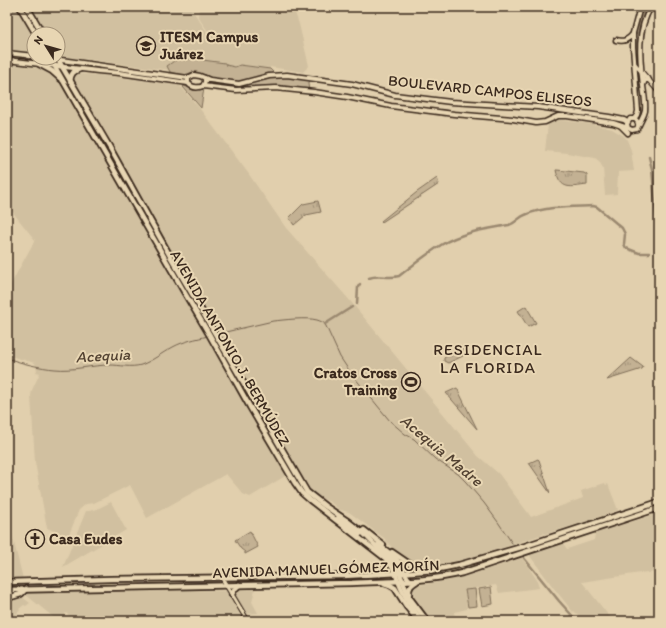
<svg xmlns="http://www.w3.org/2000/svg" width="666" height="628" font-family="Itim,sans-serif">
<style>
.built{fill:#d1c0a0}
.grass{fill:url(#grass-tufts);stroke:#7f6e58}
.garden{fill:#c3b193;stroke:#7f6e58}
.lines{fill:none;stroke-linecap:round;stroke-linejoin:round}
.stream{stroke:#75634f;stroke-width:1}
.canal{stroke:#9b8970;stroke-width:2.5}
.tertiary-casing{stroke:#3b2a1e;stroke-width:6}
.secondary-casing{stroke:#3b2a1e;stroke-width:7}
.primary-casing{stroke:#3b2a1e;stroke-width:8}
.tertiary{stroke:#e8d6b3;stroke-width:3.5}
.secondary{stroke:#e8d6b3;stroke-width:4}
.primary{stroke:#e8d6b3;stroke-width:4.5}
.labels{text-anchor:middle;stroke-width:4;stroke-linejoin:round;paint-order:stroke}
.poi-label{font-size:15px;font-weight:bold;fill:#3b2a1e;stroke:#e8d6b3;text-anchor:start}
.street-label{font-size:15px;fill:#3b2a1e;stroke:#e8d6b3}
.neighbourhood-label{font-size:16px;letter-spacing:1px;fill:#3b2a1e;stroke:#e8d6b3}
.water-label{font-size:16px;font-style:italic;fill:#534232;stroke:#e8d6b3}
</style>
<defs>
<pattern id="grass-tufts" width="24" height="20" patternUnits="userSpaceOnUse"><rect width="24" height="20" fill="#c3b193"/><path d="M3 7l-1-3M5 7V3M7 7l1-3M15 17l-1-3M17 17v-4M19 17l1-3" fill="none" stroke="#a09077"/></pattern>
</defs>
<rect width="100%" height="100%" fill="#e1cfad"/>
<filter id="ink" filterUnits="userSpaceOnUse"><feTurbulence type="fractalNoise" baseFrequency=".025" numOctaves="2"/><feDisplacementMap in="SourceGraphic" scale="8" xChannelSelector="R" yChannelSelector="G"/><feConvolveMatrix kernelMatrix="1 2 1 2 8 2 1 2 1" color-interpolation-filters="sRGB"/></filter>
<g filter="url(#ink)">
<g class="built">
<path d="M 7,7 L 190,7 L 209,35 L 210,34 L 198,17 L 199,7 L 293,7 L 299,24 L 309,66 L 303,72 L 270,67 L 270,69 L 240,65 L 235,67 L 225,65 L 225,63 L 180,57 L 167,66 L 169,70 L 58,56 L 66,70 L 78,74 L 103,75 L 178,85 L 181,87 L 200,109 L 248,173 L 286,228 L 352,303 L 478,456 L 499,474 L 531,517 L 583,498 L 581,491 L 605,483 L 606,485 L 608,484 L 618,510 L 592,520 L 545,534 L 542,531 L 544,534 L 469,559 L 432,567 L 421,566 L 411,563 L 398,555 L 384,538 L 349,512 L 340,510 L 330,502 L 319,497 L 308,488 L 297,469 L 250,497 L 243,494 L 226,474 L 147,518 L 130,485 L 94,503 L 86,504 L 79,510 L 68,537 L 47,528 L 35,462 L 31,396 L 32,390 L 40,373 L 36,372 L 37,370 L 35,363 L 7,355 L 7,292 L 13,280 L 35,240 L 7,205 L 7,72 L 13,64 L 43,69 L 56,76 L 46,58 L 58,58 L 58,34 L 34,34 L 34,38 L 29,28 L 34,40 L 34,51 L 25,53 L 7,50 Z"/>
<path d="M 558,120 L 593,124 L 612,129 L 624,136 L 627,140 L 631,150 L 634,171 L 618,172 L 617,194 L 605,195 L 603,168 L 599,161 L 595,158 L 567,153 L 545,151 L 548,124 Z"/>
<path d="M 111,502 L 126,530 L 63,567 L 86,511 L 89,511 L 97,509 Z"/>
<path d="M 659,513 L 659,571 L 657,572 L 647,573 L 647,572 L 582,582 L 613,621 L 584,621 L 574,611 L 573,612 L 553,587 L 530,556 L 529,553 L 562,542 L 567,549 L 594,540 L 595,534 L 597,531 L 616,525 L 617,526 L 631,522 Z"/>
<path d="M 7,515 L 23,579 L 7,579 Z"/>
<path d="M 522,558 L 537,580 L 539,588 L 499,593 L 496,585 L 465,590 L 467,609 L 454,612 L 455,618 L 457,621 L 431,621 L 413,594 L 411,594 L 411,590 L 412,587 L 415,587 L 415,586 L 449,580 L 461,577 L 490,567 L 491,568 Z"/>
<path d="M 236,589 L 255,589 L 252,602 L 258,613 L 247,614 L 234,593 Z"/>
<path d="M 191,590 L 227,591 L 240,616 L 244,620 L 75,621 L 66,613 L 60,621 L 58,621 L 25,594 L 27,593 Z"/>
<path d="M 21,596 L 30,603 L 26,606 L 24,605 L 19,609 L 20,610 L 13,618 L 7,610 L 7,604 Z"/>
</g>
<g class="grass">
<path d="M 556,170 L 557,170 L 584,173 L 587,175 L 587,185 C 571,187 560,191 556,170 Z"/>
<path d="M 437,178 L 439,184 L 382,222 L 381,221 L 417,192 Z"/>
<path d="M 318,201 L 321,212 L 306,215 L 294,225 L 289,218 L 303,204 Z"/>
<path d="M 526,306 L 536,323 L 528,327 L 518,311 Z"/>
<path d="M 461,346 L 463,348 L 464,354 L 463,356 L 448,363 L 444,361 L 444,358 L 458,347 Z"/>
<path d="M 631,358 L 643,367 L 642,369 L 607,380 Z"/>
<path d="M 457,388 L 477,429 L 446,393 Z"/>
<path d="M 538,459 L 539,460 L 550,493 L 529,463 Z"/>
<path d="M 250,531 L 258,547 L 245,554 L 245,552 L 241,549 L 235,540 Z"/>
</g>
<g class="garden">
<path d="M 180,57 L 225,63 L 226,65 L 235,67 L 240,65 L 270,69 L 274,73 L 238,82 L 208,78 L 201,74 L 197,72 L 193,72 L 184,75 L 170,72 L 167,66 Z"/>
<path d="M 280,77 L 309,80 L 310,81 L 308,84 L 309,90 L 237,88 L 206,84 L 207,82 L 240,86 L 272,78 Z"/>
<path d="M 184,86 L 196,90 L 204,88 L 201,108 L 183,87 Z"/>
<path d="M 491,587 L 493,604 L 482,606 L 479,589 Z"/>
<path d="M 475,589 L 477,606 L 468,607 L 465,590 Z"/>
</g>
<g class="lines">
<g class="stream">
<path d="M 217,334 L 273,321 C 284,320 306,317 317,320 C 320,321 323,322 325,324 L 340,357 L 350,372 L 390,421 L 405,434 L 414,439 L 435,459 L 458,474 L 466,482 L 484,503 L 498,522 L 512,543"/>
<path d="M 7,358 C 20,363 41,368 55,369 C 72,371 92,365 110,365 C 120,365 131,368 141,365 C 152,361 162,353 173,347 C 184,341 196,339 208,336"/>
</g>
<g class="canal">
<path d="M 643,105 C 643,81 635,58 638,34 C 639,24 642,16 646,7"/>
<path d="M 649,157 L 652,169 L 659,250"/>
<path d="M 659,256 L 659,257"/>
<path d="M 369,278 C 379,274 388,279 399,276 C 413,265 427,254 441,245 C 462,232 487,229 509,225 C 516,223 519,217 525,215 C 546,206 571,207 593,206 L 597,207 L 622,228 L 625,234 L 624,244 L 626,248 L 639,253 L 649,253"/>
<path d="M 357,304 L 358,287 L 360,284"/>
<path d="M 325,324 L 352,307"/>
<path d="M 524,558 L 559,601 L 577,621"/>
</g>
<defs>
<g id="tertiary">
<path d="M 634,63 L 659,92"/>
<path d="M 7,70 L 13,60"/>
<path d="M 222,578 L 246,618"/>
</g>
<g id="secondary">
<path d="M 616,40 C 624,42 628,40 633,34"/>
<path d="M 7,53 L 34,56"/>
<path d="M 47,58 L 188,78"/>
<path d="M 7,60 L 98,71 L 119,73 L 188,83"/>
<path d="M 35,63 L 38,60 L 37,58"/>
<path d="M 194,75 L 200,76 L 205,78 L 205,82 L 203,86 C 198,88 192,88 188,83 L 188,78 Z"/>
<path d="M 205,78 L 210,80 L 239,84 L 269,76 L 287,75 L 352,84 L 395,95 L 451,102 L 538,107 L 609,117 L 624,120 L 627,122"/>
<path d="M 643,85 L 645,80 L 649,80"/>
<path d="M 203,86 L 236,90 L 276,88 L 314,92 L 347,97 L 391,106 L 454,114 L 513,119 L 536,123 L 545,122 L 558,116 L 567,116 L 613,123 L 628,128 L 632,130 L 637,129 C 639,125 639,122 635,119 L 630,119 L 627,124 L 628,128"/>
<path d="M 634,119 L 637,115 L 638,111 L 633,47 L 633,33 L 640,7"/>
<path d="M 639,125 C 641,120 644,116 645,111 C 646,103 644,94 643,86 C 640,59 636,31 651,7"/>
<path d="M 621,126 L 628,133"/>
</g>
<g id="primary">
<path d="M 20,7 L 36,34"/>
<path d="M 27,7 L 43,34"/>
<path d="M 29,56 L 34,53"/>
<path d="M 50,58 L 186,295 L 209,334 L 250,407 L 295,483 L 302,493 L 310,500 L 385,558 C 396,568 397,582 404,594 C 409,604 416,612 421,621"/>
<path d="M 57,58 L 110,148 L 170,256 L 304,487 L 307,492 L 325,506 L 346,520 L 364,534 L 377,547 L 393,561 L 398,569 L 409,597 L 427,621"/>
<path d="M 39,64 L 52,71 L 61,79"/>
<path d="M 70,81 C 71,74 73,71 80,69"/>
<path d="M 338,518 L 360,534"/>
<path d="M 364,530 L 383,545"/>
<path d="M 378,545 C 386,550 394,556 400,564 C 403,570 405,576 410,580"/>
<path d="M 392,552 L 411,565 L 426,569"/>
<path d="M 380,574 C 385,570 388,566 387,559"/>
<path d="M 7,582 L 111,579 L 343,576 L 400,573 L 434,570 L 459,565 L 525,546 L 659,502"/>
<path d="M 384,583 L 390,585 L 395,588 L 407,607 L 417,619"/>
<path d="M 7,590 L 352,583 C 389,581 426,582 462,573 L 659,508"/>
<path d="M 7,592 L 9,595 L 7,599"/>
<path d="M 232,594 L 235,589 L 239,585"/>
<path d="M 409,594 C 408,587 412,584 417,581"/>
<path d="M 11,597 L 21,594 L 26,589"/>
</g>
</defs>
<use href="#tertiary" class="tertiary-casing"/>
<use href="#secondary" class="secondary-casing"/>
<use href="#primary" class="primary-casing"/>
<use href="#tertiary" class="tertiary"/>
<use href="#secondary" class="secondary"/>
<use href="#primary" class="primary"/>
</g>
</g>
<defs>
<symbol id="university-ring" viewBox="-11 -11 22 22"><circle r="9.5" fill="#e8d6b3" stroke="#3b2a1e" stroke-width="1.5"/><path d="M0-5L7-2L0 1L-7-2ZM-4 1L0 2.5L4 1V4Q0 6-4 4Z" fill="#3b2a1e"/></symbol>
<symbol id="stadium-ring" viewBox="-11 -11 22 22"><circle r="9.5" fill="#e8d6b3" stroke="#3b2a1e" stroke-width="1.5"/><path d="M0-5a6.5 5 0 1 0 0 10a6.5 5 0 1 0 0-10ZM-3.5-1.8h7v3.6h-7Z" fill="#3b2a1e"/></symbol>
<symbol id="church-ring" viewBox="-11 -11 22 22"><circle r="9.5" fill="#e8d6b3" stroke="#3b2a1e" stroke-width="1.5"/><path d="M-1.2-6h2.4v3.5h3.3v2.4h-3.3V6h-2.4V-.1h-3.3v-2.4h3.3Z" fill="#3b2a1e"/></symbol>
</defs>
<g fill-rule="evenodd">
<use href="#university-ring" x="135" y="35" width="22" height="22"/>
<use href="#stadium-ring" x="400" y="371" width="22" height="22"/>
<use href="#church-ring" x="24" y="528" width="22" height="22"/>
</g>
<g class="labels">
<g class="poi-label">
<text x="160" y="42">ITESM Campus<tspan x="160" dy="17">Juárez</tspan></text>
<text x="397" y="378" text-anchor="end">Cratos Cross<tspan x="397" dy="17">Training</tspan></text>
<text x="49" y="544">Casa Eudes</text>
</g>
<g class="street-label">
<text transform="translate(490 91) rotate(6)" y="5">BOULEVARD CAMPOS ELISEOS</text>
<text transform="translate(230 348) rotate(60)" y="5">AVENIDA ANTONIO J. BERMÚDEZ</text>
<text transform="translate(326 569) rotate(-2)" y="5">AVENIDA MANUEL GÓMEZ MORÍN</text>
</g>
<g class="neighbourhood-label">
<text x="488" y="355">RESIDENCIAL<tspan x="488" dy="18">LA FLORIDA</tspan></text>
</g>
<g class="water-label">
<text transform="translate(103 355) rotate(-3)" y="6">Acequia</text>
<text transform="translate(442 450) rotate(40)" y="6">Acequia Madre</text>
</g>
</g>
<rect width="666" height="628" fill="none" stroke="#e8d6b3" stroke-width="24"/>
<rect x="12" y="12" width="642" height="604" fill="none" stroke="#3b2a1e" stroke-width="1.5" filter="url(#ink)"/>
<g transform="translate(46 46) rotate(307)"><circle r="19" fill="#e8d6b3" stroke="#a39177"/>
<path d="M0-3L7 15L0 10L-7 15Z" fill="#3b2a1e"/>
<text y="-6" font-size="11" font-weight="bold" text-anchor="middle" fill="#3b2a1e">N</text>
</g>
</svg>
